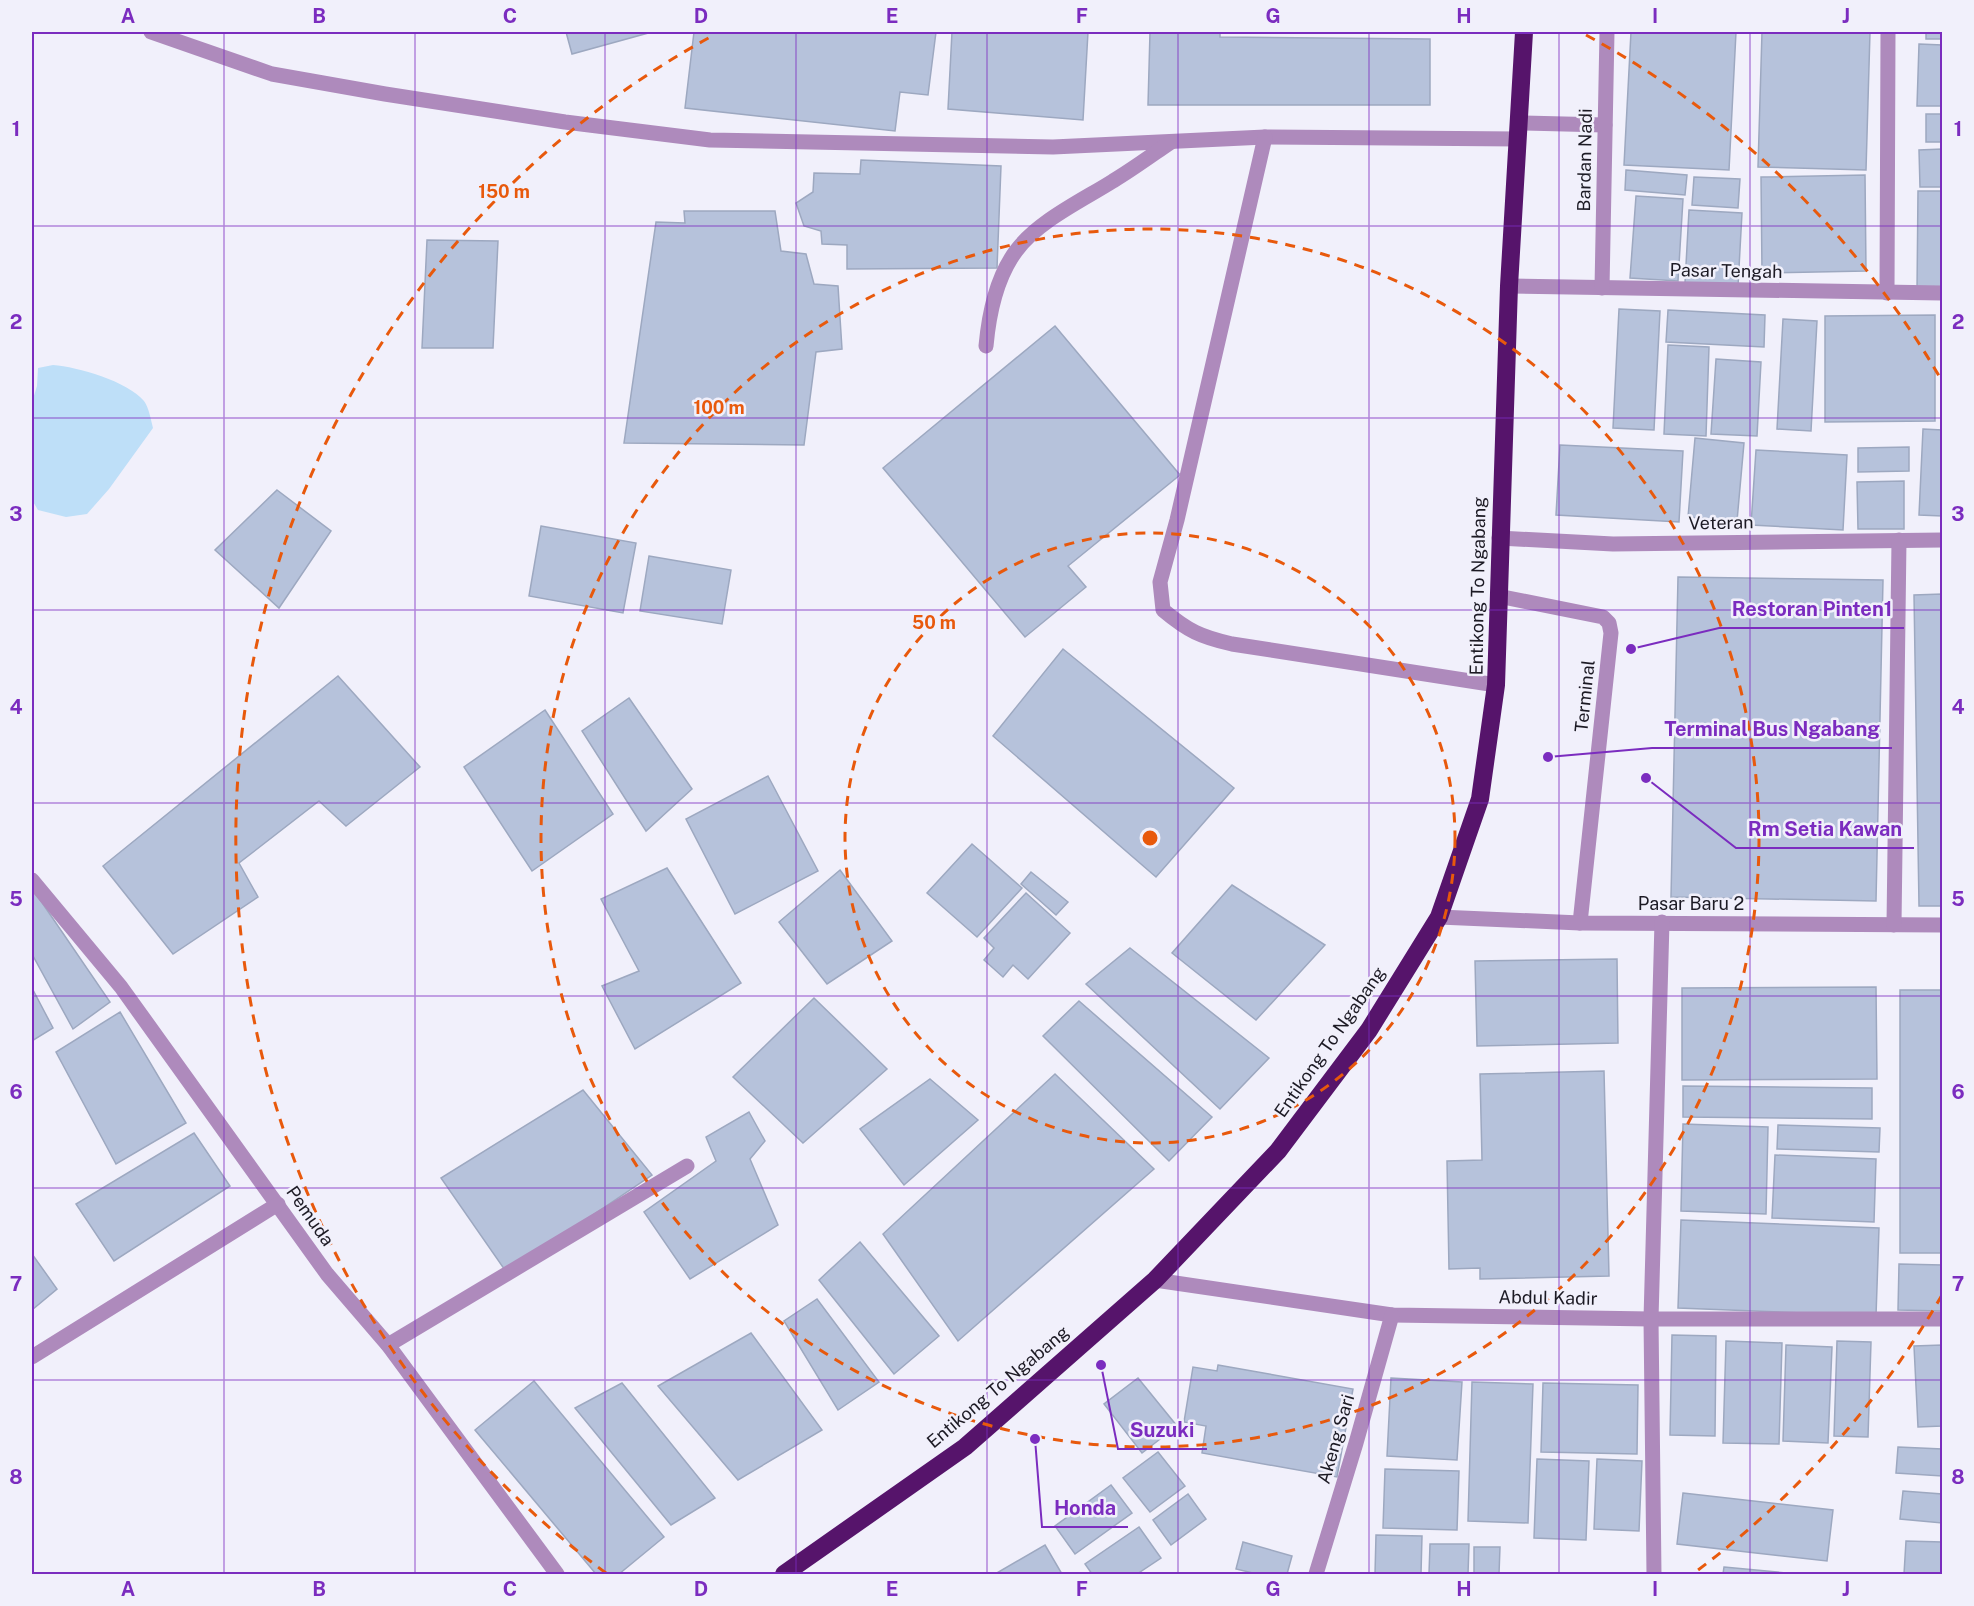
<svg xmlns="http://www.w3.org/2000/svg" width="1974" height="1606" font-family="'Public Sans',sans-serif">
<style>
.water{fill:#bedff8}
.building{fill:#b6c2db;stroke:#9da8c0;stroke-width:1.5}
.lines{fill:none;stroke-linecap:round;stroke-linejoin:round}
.minor{stroke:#ae8abc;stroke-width:15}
.highway{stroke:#56146b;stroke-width:18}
.grid{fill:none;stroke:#7b2cbf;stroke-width:1.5;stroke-opacity:0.55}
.ring{fill:none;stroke:#e8590c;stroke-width:3;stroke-dasharray:10 8}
.labels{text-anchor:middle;stroke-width:5;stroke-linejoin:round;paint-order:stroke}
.street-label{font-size:18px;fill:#1c1a24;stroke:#f1f0fb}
.centre{fill:#e8590c;stroke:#f1f0fb;stroke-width:3}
.ring-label{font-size:18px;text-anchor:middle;font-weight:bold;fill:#e8590c;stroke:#f1f0fb;stroke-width:5;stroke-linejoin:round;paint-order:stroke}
.leader{fill:none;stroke:#7b2cbf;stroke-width:2}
.callout-dot{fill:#7b2cbf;stroke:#f1f0fb;stroke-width:2}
.callout-label{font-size:20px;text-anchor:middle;font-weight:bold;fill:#7b2cbf;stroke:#f1f0fb;stroke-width:5;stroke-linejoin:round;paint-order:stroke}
.neatline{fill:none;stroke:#7b2cbf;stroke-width:2}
.grid-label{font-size:20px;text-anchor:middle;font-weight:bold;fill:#7b2cbf}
</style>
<rect width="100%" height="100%" fill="#f1f0fb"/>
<path class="water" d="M 53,365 C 78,367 127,381 144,401 C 149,408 151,420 153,428 L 109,489 L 87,514 L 66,517 L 38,510 L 32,500 L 32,402 L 37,386 L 38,368 Z"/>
<g class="building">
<path d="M 566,32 L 652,32 L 572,54 Z"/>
<path d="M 694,32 L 936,32 L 928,95 L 900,92 L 895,131 L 685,108 Z"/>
<path d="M 952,32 L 1088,32 L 1083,120 L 948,109 Z"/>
<path d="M 1150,32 L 1220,32 L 1220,37 L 1430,39 L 1430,105 L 1148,105 Z"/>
<path d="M 1631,32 L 1736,32 L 1729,170 L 1624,165 Z"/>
<path d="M 1762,32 L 1870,32 L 1866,170 L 1758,167 Z"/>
<rect x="1926" y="32" width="16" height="7"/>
<path d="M 1919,44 L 1942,45 L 1942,106 L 1917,106 Z"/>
<rect x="1926" y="114" width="16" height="28"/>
<path d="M 1942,149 L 1942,187 L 1920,187 L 1919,150 Z"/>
<path d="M 861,160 L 1001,166 L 997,268 L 847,269 L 847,245 L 822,244 L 821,231 L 804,226 L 796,203 L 813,192 L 814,173 L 860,174 Z"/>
<path d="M 1626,170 L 1687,175 L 1685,195 L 1625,190 Z"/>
<path d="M 1865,175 L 1866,271 L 1762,273 L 1761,177 Z"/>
<path d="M 1694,177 L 1740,179 L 1738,208 L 1692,205 Z"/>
<path d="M 1918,191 L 1942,191 L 1942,291 L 1917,291 Z"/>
<path d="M 1636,196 L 1683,199 L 1678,281 L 1630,278 Z"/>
<path d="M 1689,210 L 1742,213 L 1738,286 L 1685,283 Z"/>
<path d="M 684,211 L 775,211 L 781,251 L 806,254 L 814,284 L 838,286 L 842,349 L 816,352 L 804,445 L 624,443 L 656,222 L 685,223 Z"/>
<path d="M 427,240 L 498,241 L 493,348 L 422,348 Z"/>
<path d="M 1619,309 L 1660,311 L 1654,430 L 1613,428 Z"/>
<path d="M 1668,310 L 1765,315 L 1764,347 L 1666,342 Z"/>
<path d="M 1935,315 L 1935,421 L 1825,422 L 1825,316 Z"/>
<path d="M 1783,319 L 1817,321 L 1811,431 L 1777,429 Z"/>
<path d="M 1055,326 L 1180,475 L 1068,566 L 1086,587 L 1025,637 L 883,468 Z"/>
<path d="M 1668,345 L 1709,347 L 1706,436 L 1664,434 Z"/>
<path d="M 1716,359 L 1761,362 L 1757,436 L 1711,434 Z"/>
<path d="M 1923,429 L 1942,430 L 1942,516 L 1919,515 Z"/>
<path d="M 1695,438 L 1744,443 L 1737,521 L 1688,517 Z"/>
<path d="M 1560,445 L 1683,451 L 1679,522 L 1556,515 Z"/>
<path d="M 1909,447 L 1909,471 L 1858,472 L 1858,448 Z"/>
<path d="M 1756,450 L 1847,455 L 1843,530 L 1751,525 Z"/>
<path d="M 1904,481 L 1904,529 L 1858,529 L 1857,482 Z"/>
<path d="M 277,490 L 331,531 L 279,608 L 215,550 Z"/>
<path d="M 541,526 L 636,543 L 623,613 L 529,596 Z"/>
<path d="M 649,556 L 731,570 L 722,624 L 640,611 Z"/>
<path d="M 1678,577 L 1883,580 L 1876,901 L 1671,897 Z"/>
<path d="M 1942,594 L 1942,906 L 1919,906 L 1914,595 Z"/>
<path d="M 1063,649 L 1234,788 L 1156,877 L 993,736 Z"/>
<path d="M 338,676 L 420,767 L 346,826 L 319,801 L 239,863 L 258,897 L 173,954 L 103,866 Z"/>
<path d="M 629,698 L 692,789 L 646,831 L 582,731 Z"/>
<path d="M 545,710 L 613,814 L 532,871 L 464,767 Z"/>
<path d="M 768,776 L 818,871 L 735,914 L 686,819 Z"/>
<path d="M 972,844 L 1022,888 L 977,937 L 927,893 Z"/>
<path d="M 667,868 L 741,983 L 635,1049 L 602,986 L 639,971 L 601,899 Z"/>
<path d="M 840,870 L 892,941 L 827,984 L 779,922 Z"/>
<path d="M 1031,872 L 1068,902 L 1056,915 L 1021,884 Z"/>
<path d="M 1232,885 L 1325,945 L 1256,1020 L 1172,953 Z"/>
<path d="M 32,888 L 110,1002 L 73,1029 L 32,954 Z"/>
<path d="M 1026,893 L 1070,933 L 1028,979 L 1013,965 L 1003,977 L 984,960 L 994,948 L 984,938 Z"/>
<path d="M 1130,948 L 1269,1058 L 1220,1109 L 1086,984 Z"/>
<path d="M 1617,959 L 1618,1043 L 1477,1046 L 1475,961 Z"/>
<path d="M 1876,987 L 1877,1079 L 1682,1080 L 1682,988 Z"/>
<path d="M 32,988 L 53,1028 L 32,1041 Z"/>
<rect x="1900" y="990" width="42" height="263"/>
<path d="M 814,998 L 887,1069 L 803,1143 L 733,1077 Z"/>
<path d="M 1079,1001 L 1212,1117 L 1169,1161 L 1043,1036 Z"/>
<path d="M 120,1012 L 186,1123 L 116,1164 L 56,1052 Z"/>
<path d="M 1604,1071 L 1609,1276 L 1480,1279 L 1480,1268 L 1449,1269 L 1447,1161 L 1482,1160 L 1480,1074 Z"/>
<path d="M 1055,1074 L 1154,1169 L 958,1341 L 883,1234 Z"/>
<path d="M 930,1079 L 978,1120 L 904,1185 L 860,1129 Z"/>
<path d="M 1683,1086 L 1872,1088 L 1872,1119 L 1683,1117 Z"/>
<path d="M 583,1090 L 652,1175 L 507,1273 L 441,1178 Z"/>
<path d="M 749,1112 L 765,1141 L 750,1159 L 778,1225 L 690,1279 L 644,1212 L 716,1161 L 706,1137 Z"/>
<path d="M 1683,1124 L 1768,1127 L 1766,1214 L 1681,1211 Z"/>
<path d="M 1778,1125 L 1880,1128 L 1879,1152 L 1777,1149 Z"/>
<path d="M 194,1133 L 230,1186 L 114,1261 L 76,1204 Z"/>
<path d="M 1775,1155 L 1876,1159 L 1874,1222 L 1772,1218 Z"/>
<path d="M 1681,1220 L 1879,1228 L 1876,1316 L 1678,1308 Z"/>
<path d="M 860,1242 L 939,1336 L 894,1374 L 819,1280 Z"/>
<path d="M 32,1254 L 57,1289 L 32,1310 Z"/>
<path d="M 1899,1264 L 1942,1265 L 1942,1311 L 1898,1310 Z"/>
<path d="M 817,1299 L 879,1382 L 838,1410 L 784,1321 Z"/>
<path d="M 751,1333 L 822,1430 L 738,1480 L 658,1386 Z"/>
<path d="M 1672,1335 L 1716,1336 L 1715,1436 L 1670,1435 Z"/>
<path d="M 1726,1341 L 1782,1343 L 1779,1444 L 1723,1443 Z"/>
<path d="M 1837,1341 L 1871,1342 L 1868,1437 L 1834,1436 Z"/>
<path d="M 1786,1345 L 1832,1347 L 1828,1443 L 1783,1441 Z"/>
<path d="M 1942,1345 L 1942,1426 L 1918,1427 L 1914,1346 Z"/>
<path d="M 1218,1365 L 1353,1389 L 1337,1477 L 1202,1453 L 1206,1426 L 1184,1422 L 1193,1367 L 1217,1371 Z"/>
<path d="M 1138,1378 L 1177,1426 L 1142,1453 L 1104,1404 Z"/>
<path d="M 1391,1378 L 1462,1382 L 1457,1460 L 1387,1456 Z"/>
<path d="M 534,1381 L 664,1537 L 619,1574 L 596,1574 L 475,1430 Z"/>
<path d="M 1472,1382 L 1533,1384 L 1528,1523 L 1468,1521 Z"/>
<path d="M 622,1383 L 715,1498 L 671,1525 L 575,1408 Z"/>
<path d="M 1543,1383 L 1638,1385 L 1637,1454 L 1541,1452 Z"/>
<path d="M 1898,1447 L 1942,1449 L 1942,1476 L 1896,1473 Z"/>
<path d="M 1158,1452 L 1185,1486 L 1150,1512 L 1123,1478 Z"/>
<path d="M 1537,1459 L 1589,1461 L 1586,1540 L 1534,1538 Z"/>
<path d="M 1597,1459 L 1642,1461 L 1639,1531 L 1594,1529 Z"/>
<path d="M 1385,1469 L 1459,1471 L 1457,1530 L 1383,1528 Z"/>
<path d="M 1111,1485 L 1132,1513 L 1075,1554 L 1055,1526 Z"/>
<path d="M 1903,1491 L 1942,1494 L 1942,1523 L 1900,1519 Z"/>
<path d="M 1683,1493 L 1833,1510 L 1827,1561 L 1677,1544 Z"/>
<path d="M 1188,1494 L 1206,1519 L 1171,1545 L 1153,1520 Z"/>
<path d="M 1139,1527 L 1161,1558 L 1137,1574 L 1092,1574 L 1085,1564 Z"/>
<path d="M 1376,1535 L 1422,1536 L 1421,1574 L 1375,1574 Z"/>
<path d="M 1906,1541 L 1942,1542 L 1942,1574 L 1904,1574 Z"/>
<path d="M 1243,1542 L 1292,1556 L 1287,1574 L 1257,1574 L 1236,1569 Z"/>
<path d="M 1430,1544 L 1469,1544 L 1468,1574 L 1429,1574 Z"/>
<path d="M 1045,1545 L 1062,1574 L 995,1574 Z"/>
<path d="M 1474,1547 L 1500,1547 L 1499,1574 L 1474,1574 Z"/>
<path d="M 1724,1567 L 1797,1574 L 1723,1574 Z"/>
</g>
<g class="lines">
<g class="minor">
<path d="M 151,32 L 272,74 L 385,94 L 565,122 L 710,140 L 1053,147 L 1265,137 L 1518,139"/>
<path d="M 1519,123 L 1605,125"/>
<path d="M 1265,137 L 1177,520 L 1160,582 L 1163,610 C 1188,631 1201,637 1232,644 L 1496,685"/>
<path d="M 1509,286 L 1942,293"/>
<path d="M 1602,288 L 1607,32"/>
<path d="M 1887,293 L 1888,32"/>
<path d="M 986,346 C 989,313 996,278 1016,251 C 1038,221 1083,200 1113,181 C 1133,169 1152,155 1171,142"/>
<path d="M 1499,538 L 1613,544 L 1942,540"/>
<path d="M 1498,596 L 1603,617 L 1609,623 L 1611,633 L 1580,923"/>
<path d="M 32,880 L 121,987 L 327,1274 L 388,1345 L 557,1574"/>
<path d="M 1439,917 L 1580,923 L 1942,925"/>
<path d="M 1894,925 L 1899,540"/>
<path d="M 1155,1280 L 1392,1315 L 1651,1319 L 1942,1319"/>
<path d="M 388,1345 L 687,1166"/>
<path d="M 32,1357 L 278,1204"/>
<path d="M 1316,1574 L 1356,1443 L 1392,1315"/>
<path d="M 1654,1574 L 1651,1319 L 1662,922"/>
</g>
<path class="highway" d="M 784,1574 L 965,1447 L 1155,1280 L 1278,1151 L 1369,1030 L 1439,917 L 1480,799 L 1496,685 L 1509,286 L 1524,32"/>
</g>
<path class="grid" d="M 224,32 L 224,1574M 415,32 L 415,1574M 605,32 L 605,1574M 796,32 L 796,1574M 987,32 L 987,1574M 1178,32 L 1178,1574M 1369,32 L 1369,1574M 1559,32 L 1559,1574M 1750,32 L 1750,1574M 32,226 L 1942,226M 32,418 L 1942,418M 32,610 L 1942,610M 32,803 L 1942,803M 32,996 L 1942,996M 32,1188 L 1942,1188M 32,1380 L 1942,1380"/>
<g class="ring">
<circle cx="1150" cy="838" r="305"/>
<circle cx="1150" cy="838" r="609"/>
<path d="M1942 1295A914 914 0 0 1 1694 1573M606 1573A914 914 0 0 1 714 35M1586 35A914 914 0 0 1 1942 381"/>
</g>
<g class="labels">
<g class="street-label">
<text transform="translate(1585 160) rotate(-89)" y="6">Bardan Nadi</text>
<text transform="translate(1726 271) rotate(1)" y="6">Pasar Tengah</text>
<text transform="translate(1721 523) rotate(-1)" y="6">Veteran</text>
<text transform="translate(1478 586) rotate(-89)" y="6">Entikong To Ngabang</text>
<text transform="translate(1585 696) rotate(-84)" y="6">Terminal</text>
<text x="1691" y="910">Pasar Baru 2</text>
<text transform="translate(1330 1042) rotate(-55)" y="6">Entikong To Ngabang</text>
<text transform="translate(310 1216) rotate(55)" y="6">Pemuda</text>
<text transform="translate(1548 1298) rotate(1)" y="6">Abdul Kadir</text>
<text transform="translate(998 1387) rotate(-40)" y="6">Entikong To Ngabang</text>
<text transform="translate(1336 1439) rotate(-74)" y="6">Akeng Sari</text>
</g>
</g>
<circle cx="1150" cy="838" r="9" class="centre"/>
<g class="ring-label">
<text x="504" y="198">150 m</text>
<text x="719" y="414">100 m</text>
<text x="934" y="629">50 m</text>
</g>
<path class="leader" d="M1631 649L1719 628H1904M1548 757L1652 748H1892M1646 778L1736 848H1914M1101 1365L1118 1449H1207M1035 1439L1042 1527H1128"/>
<g class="callout-dot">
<circle cx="1631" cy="649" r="6"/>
<circle cx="1548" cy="757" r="6"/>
<circle cx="1646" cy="778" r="6"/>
<circle cx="1101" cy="1365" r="6"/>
<circle cx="1035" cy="1439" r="6"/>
</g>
<g class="callout-label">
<text x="1812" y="616">Restoran Pinten1</text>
<text x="1772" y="736">Terminal Bus Ngabang</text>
<text x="1825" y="836">Rm Setia Kawan</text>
<text x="1162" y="1437">Suzuki</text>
<text x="1085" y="1515">Honda</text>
</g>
<rect width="1974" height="1606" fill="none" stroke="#f1f0fb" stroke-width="66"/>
<rect x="33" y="33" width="1908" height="1540" class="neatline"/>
<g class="grid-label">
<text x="128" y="23">A</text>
<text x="319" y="23">B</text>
<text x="510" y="23">C</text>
<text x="701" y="23">D</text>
<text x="892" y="23">E</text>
<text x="1082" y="23">F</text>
<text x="1273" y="23">G</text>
<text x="1464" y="23">H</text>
<text x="1655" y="23">I</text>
<text x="1846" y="23">J</text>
<text x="16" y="136">1</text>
<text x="1958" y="136">1</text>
<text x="16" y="329">2</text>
<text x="1958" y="329">2</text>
<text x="16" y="521">3</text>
<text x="1958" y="521">3</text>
<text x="16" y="714">4</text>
<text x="1958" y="714">4</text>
<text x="16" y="906">5</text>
<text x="1958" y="906">5</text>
<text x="16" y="1099">6</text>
<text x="1958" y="1099">6</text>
<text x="16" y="1291">7</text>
<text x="1958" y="1291">7</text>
<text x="16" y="1484">8</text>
<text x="1958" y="1484">8</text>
<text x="128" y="1596">A</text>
<text x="319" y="1596">B</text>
<text x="510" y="1596">C</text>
<text x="701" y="1596">D</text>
<text x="892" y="1596">E</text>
<text x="1082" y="1596">F</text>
<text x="1273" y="1596">G</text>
<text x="1464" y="1596">H</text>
<text x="1655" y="1596">I</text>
<text x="1846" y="1596">J</text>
</g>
</svg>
